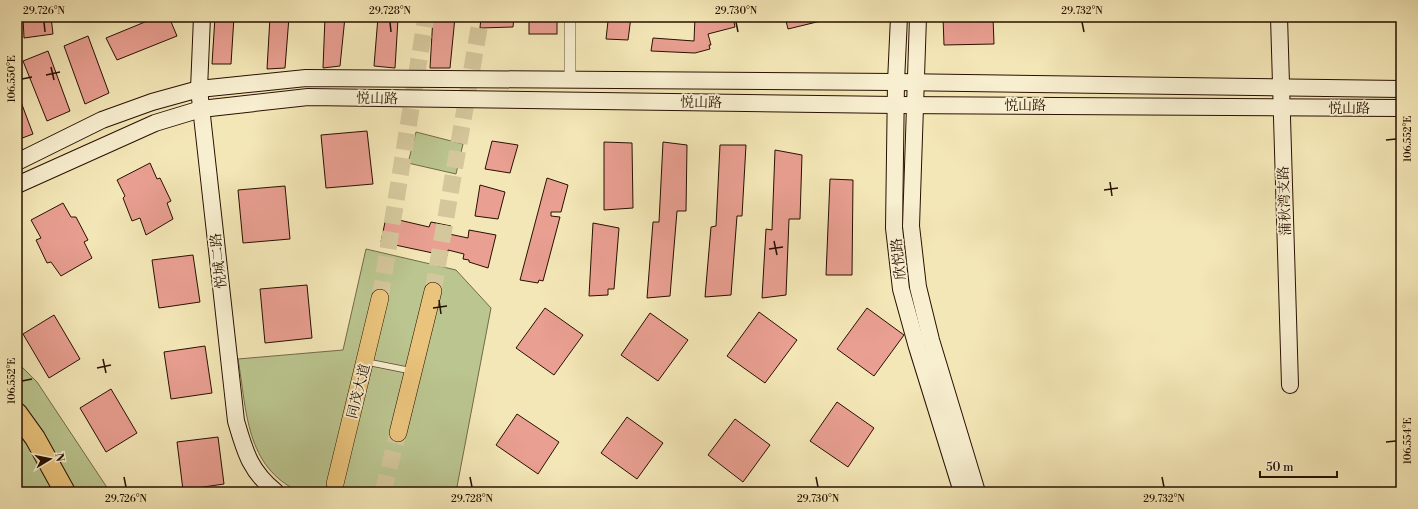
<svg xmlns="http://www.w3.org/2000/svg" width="1418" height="509" font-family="'Libre Bodoni','Noto Serif SC',serif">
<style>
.green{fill:#bbc58f;stroke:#726a48}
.building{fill:#e99f91;stroke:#281000}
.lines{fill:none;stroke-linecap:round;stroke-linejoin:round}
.primary-tunnel{stroke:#d5c79c;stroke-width:17;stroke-dasharray:17 8;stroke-linecap:butt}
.lane-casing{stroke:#5b462e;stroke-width:7}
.street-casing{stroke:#5b462e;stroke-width:12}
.secondary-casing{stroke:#281000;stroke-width:18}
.primary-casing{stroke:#281000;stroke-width:18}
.highway-casing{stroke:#281000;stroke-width:22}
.lane{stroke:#f8efd0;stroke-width:5.5}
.street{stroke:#f8efd0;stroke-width:11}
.secondary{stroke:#f8efd0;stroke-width:16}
.primary{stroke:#eac47c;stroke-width:17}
.highway{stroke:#eac47c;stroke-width:20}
.ticks{fill:none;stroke:#281000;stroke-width:1.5}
.labels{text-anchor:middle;stroke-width:3.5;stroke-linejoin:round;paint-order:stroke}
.street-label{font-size:14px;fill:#281000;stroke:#f8efd0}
.neatline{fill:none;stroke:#281000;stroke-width:1.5}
.ticks-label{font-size:10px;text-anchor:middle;fill:#281000}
</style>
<rect width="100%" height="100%" fill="#f4e7b7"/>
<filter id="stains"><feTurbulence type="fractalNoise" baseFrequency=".005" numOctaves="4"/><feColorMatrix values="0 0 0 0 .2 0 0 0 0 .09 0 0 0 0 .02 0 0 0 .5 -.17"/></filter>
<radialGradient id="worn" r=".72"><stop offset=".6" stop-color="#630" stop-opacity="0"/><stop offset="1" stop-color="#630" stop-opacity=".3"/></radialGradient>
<g class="green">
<path d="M 416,132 L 463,144 L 456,174 L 408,163 Z"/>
<path d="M 366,249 L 456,270 L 491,308 L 456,492 L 300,492 C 245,467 247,411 238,359 L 343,350 Z"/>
<path d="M 17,362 L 37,382 L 110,492 L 17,492 Z"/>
</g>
<g class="building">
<path d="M 23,17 L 51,17 L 53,34 L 24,38 Z"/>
<path d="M 157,17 L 169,17 L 177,36 L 117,60 L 106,38 Z"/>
<path d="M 215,17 L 234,17 L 231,64 L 212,64 Z"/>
<path d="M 270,17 L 289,17 L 285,68 L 267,69 Z"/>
<path d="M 325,17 L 345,17 L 340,66 L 323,68 Z"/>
<path d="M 378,17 L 391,17 L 391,19 L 398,19 L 395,68 L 374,66 Z"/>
<path d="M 433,17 L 455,17 L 450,68 L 430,68 Z"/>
<path d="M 481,17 L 514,17 L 513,27 L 480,28 Z"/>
<rect x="529" y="17" width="28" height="17"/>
<path d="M 619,17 L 631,17 L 628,40 L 606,39 L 608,21 L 619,21 Z"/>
<path d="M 695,17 L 733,17 L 735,27 L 708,34 L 711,45 L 709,45 L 710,49 L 695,53 L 651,51 L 653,38 L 694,41 Z"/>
<path d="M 785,17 L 824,17 L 825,20 L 788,29 Z"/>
<path d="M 943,17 L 993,17 L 994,44 L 944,45 Z"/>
<path d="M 88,36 L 109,93 L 85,104 L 64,46 Z"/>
<path d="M 48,51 L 70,111 L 47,121 L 23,61 Z"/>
<path d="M 18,94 L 33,134 L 17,140 L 17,95 Z"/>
<path d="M 367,131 L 373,184 L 326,188 L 321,135 Z"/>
<path d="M 492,141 L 518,145 L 510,173 L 485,169 Z"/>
<path d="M 604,142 L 632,143 L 633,208 L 604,210 Z"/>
<path d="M 663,142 L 687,145 L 686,211 L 677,211 L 670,296 L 647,298 L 653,222 L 659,222 Z"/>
<path d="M 720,145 L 746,145 L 742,216 L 737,216 L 731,295 L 705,297 L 711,227 L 716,226 Z"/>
<path d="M 775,150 L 802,155 L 800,219 L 789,219 L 786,295 L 762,298 L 766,229 L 772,230 Z"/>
<path d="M 150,163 L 157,179 L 160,178 L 171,201 L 167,203 L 173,219 L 146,235 L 140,218 L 132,221 L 123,198 L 125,196 L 117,180 Z"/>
<path d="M 547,178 L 568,185 L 561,212 L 551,212 L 551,216 L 560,217 L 543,281 L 539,280 L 538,283 L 520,280 Z"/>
<path d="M 830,179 L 853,180 L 852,275 L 826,275 Z"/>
<path d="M 480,185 L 505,192 L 498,219 L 475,216 Z"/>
<path d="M 285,186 L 290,239 L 243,243 L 238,190 Z"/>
<path d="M 63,203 L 71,217 L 76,217 L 88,240 L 84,242 L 92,258 L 61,276 L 51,262 L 47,263 L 36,240 L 41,238 L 31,220 Z"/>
<path d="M 386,217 L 429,227 L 431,222 L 451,226 L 449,234 L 468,238 L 469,230 L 496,235 L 488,268 L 469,262 L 469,260 L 463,259 L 464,254 L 448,250 L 447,256 L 381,242 Z"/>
<path d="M 593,223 L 619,228 L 614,289 L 608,289 L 608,295 L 589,296 Z"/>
<path d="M 193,255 L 200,302 L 159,308 L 152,260 Z"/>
<path d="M 307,285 L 312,338 L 265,343 L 260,289 Z"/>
<path d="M 545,308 L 583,335 L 554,375 L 516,348 Z"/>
<path d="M 867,308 L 904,335 L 874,376 L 837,349 Z"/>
<path d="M 759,312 L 797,340 L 765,383 L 727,356 Z"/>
<path d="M 650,313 L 688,340 L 658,381 L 621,355 Z"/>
<path d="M 54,315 L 80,359 L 49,378 L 23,334 Z"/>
<path d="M 205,346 L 212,393 L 171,399 L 164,352 Z"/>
<path d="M 111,389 L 137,433 L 106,452 L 80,408 Z"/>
<path d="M 837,402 L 874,428 L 848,467 L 810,441 Z"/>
<path d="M 517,414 L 559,442 L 538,474 L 496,445 Z"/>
<path d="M 627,417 L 663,443 L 637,479 L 601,453 Z"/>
<path d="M 735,419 L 770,445 L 743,482 L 708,455 Z"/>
<path d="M 218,437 L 224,484 L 183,490 L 177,442 Z"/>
</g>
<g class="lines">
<g class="primary-tunnel">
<path d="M 433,291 L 481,17"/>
<path d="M 380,298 L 426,17"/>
<path d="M 383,492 L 398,433"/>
</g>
<defs>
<path id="lane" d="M 367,362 L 412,371"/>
<path id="street" d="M 570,80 L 570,17"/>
<g id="secondary">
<path d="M 202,17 L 199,89 L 236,421 C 245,452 250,471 276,492"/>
<path d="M 899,17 L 896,82 L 894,228 L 901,289 L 917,347 L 962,492"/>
<path d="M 918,17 L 911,226 L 918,287 L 931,340 L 977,492"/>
<path d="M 1279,17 L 1290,385"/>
<path d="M 17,162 L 102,120 L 152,102 L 199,89 L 306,78 L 896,82 L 1401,89"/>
<path d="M 17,185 L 155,123 L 201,109 L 308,97 L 896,105 L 1401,108"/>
</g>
<g id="primary">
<path d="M 398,433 L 433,291"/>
<path d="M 335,484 L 380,298"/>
</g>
<path id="highway" d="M 17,413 L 35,438 L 65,492"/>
</defs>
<use href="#lane" class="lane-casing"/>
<use href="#street" class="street-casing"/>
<use href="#secondary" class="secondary-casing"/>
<use href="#primary" class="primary-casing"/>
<use href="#highway" class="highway-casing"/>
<use href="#lane" class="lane"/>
<use href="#street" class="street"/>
<use href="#secondary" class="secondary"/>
<use href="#primary" class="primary"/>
<use href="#highway" class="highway"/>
</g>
<path class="ticks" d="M 44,22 L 45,32M 390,22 L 391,32M 736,22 L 738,32M 1082,22 L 1084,32M 51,67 L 54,80M 46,75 L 60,72M 22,79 L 32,77M 1386,140 L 1396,139M 1110,182 L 1112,196M 1104,190 L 1118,188M 774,241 L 777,255M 769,249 L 783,247M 439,300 L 441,314M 433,308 L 447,306M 103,359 L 106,373M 97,368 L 111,365M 22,381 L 32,379M 1386,442 L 1396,441M 124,477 L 126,487M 470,477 L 472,487M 816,477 L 818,487M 1162,477 L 1164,487"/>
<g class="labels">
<g class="street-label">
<text transform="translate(377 98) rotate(1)" y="5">悦山路</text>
<text transform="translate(701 102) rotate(1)" y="5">悦山路</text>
<text x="1025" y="110">悦山路</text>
<text x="1349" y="113">悦山路</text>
<text transform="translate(1284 201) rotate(-92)" y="5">蒲秋湾支路</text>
<text transform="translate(898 259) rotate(-96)" y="5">欣悦路</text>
<text transform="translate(218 261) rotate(-96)" y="5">悦城二路</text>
<text transform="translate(358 391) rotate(-76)" y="5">同茂大道</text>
</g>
</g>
<rect width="1418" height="509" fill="none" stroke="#f4e7b7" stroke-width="44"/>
<g transform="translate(50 459) rotate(80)" stroke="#f8efd0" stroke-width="3" paint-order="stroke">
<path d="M0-3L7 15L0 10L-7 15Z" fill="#281000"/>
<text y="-6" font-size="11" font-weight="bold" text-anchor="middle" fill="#281000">N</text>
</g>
<path d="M1260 471v6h77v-6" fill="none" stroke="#281000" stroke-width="2"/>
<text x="1266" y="471" font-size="12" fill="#281000" stroke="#f8efd0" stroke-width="3" paint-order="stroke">50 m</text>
<rect x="22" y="22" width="1374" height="465" class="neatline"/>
<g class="ticks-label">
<text x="44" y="14">29.726°N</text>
<text x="390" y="14">29.728°N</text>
<text x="736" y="14">29.730°N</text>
<text x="1082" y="14">29.732°N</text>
<text transform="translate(11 79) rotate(-90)" y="4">106.550°E</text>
<text transform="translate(1407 139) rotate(-90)" y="4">106.552°E</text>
<text transform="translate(11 381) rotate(-90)" y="4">106.552°E</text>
<text transform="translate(1407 441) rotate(-90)" y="4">106.554°E</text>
<text x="126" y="502">29.726°N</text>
<text x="472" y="502">29.728°N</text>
<text x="818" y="502">29.730°N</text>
<text x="1164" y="502">29.732°N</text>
</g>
<rect width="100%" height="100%" filter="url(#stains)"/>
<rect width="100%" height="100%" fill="url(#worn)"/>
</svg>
